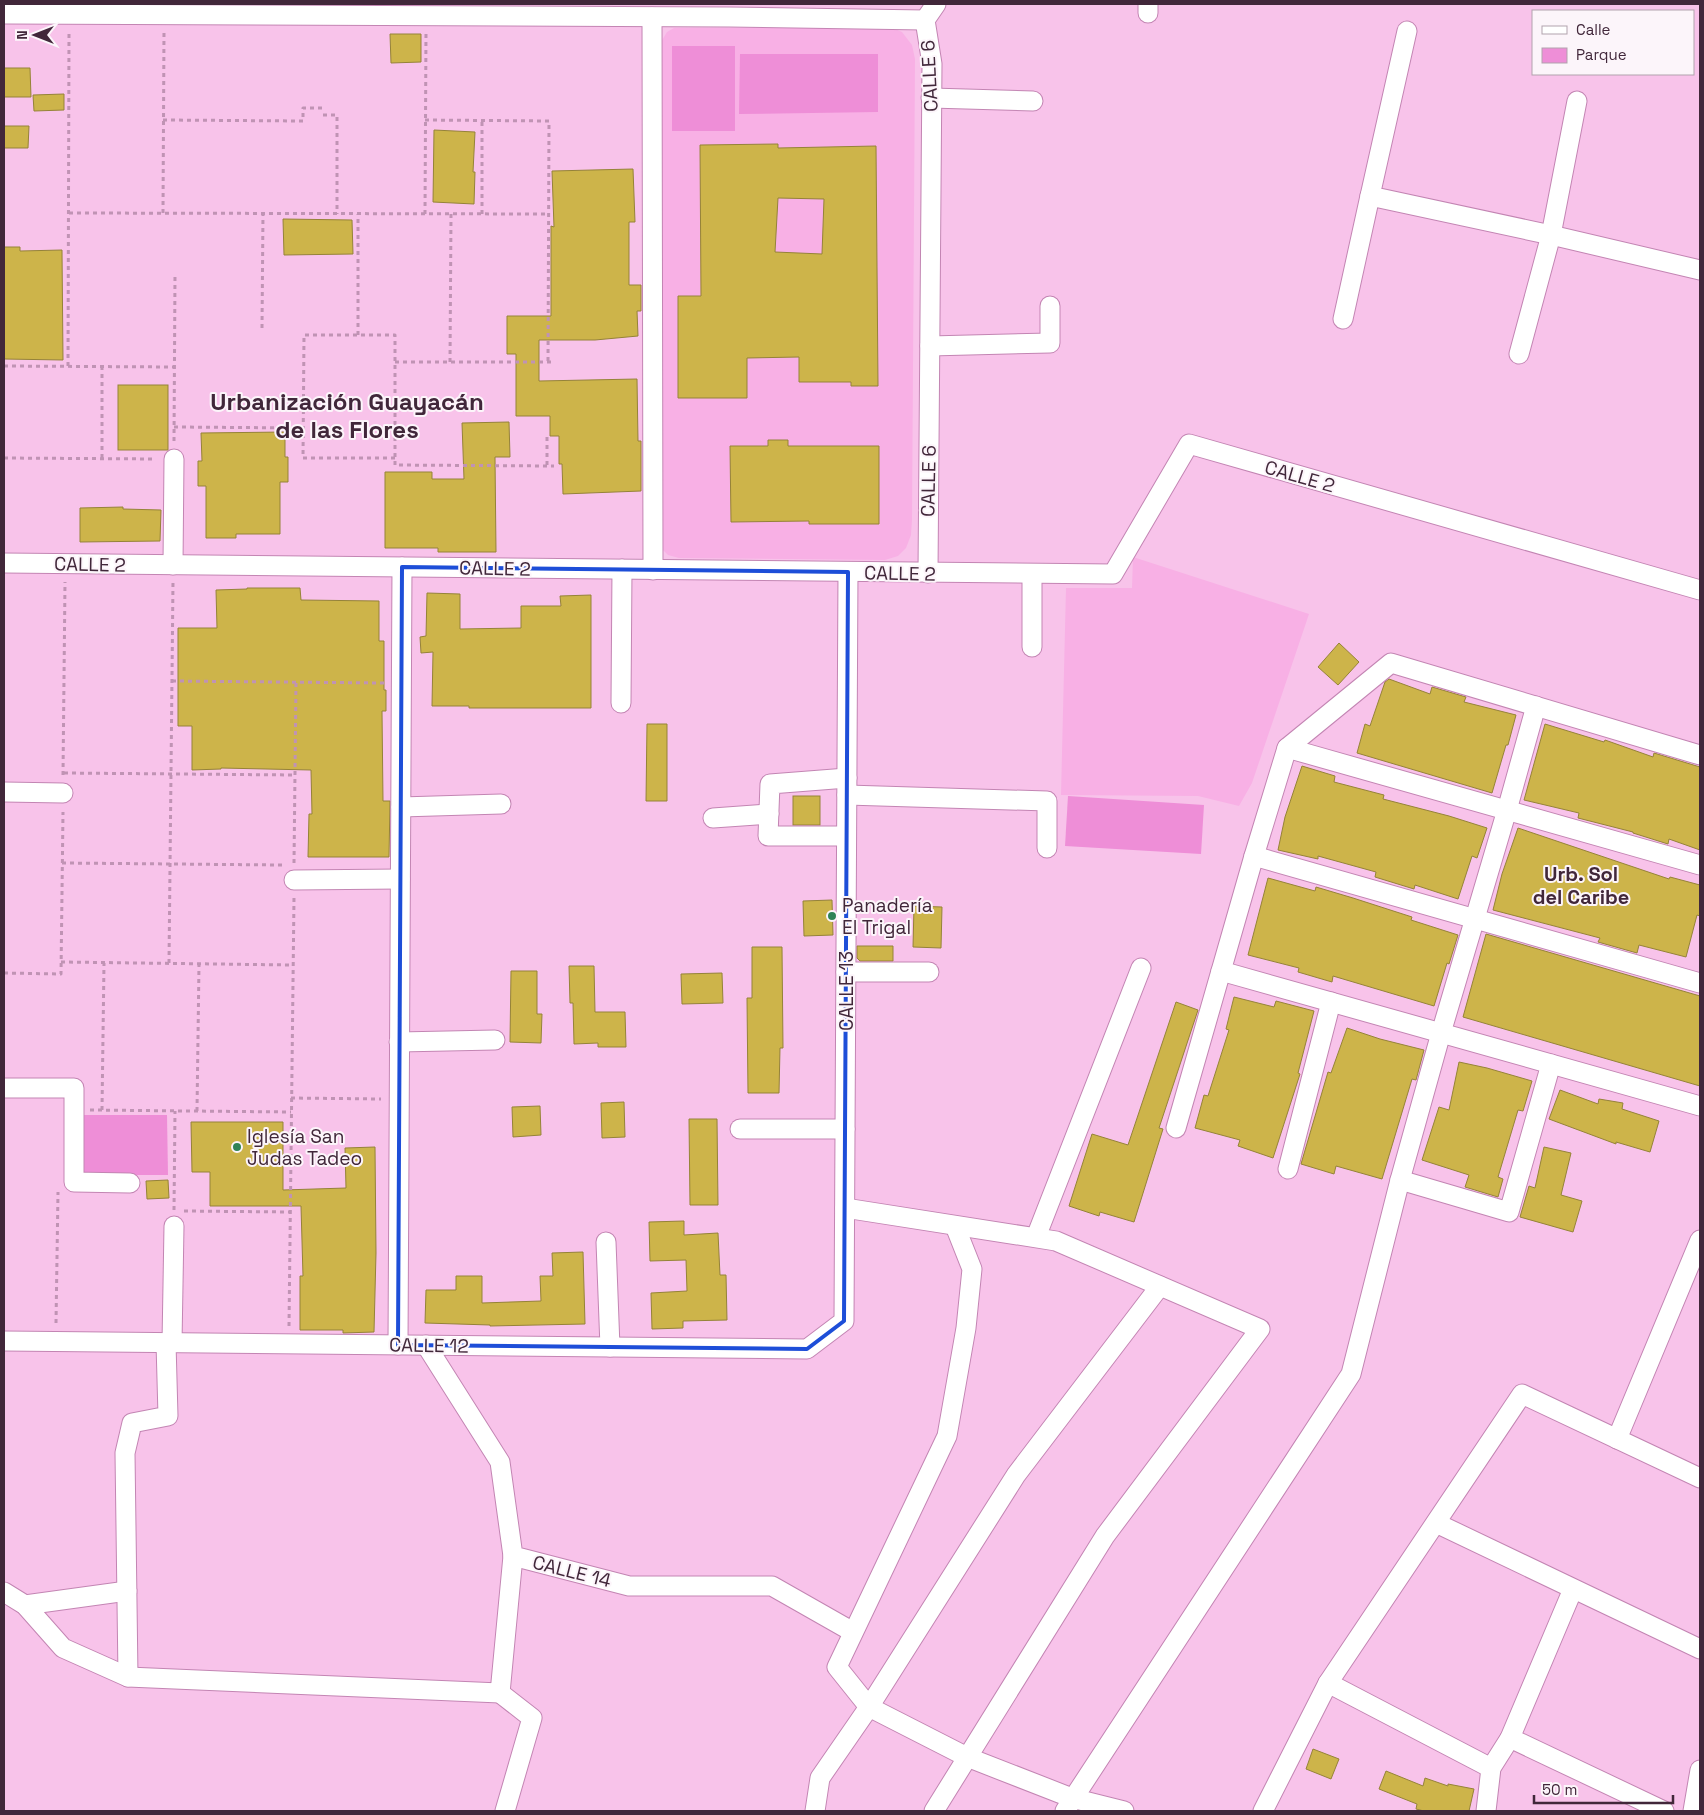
<svg xmlns="http://www.w3.org/2000/svg" width="1704" height="1815" font-family="'Space Grotesk',sans-serif">
<style>
.built{fill:#f8b0e5}
.green{fill:#ee8ed7}
.building{fill:#cdb44a;stroke:#958338;fill-rule:evenodd}
.lines{fill:none;stroke-linecap:round;stroke-linejoin:round}
.minor-casing{stroke:#c385b3;stroke-width:21}
.path{stroke:#c093b4;stroke-width:3;stroke-dasharray:4 4;stroke-linecap:butt}
.minor{stroke:#fff;stroke-width:19}
.marked{fill:none;stroke:#1d4ed8;stroke-width:4;stroke-linejoin:round}
.poi-dot{fill:#2f8356;stroke:#fcf5fa;stroke-width:2}
.labels{text-anchor:middle;stroke-width:4;stroke-linejoin:round;paint-order:stroke}
.street-label{font-size:19px;fill:#41273a;stroke:#fcf5fa}
.poi-label{font-size:19px;fill:#41273a;stroke:#fcf5fa;text-anchor:start}
.neighbourhood-label{font-size:20px;font-weight:bold;fill:#41273a;stroke:#fcf5fa}
.district-label{font-size:24px;font-weight:bold;fill:#41273a;stroke:#fcf5fa}
</style>
<rect width="100%" height="100%" fill="#f8c3ea"/>
<g class="built">
<path d="M 674,28 L 893,28 L 902,32 L 912,45 L 915,59 L 912,520 L 911,535 L 906,548 L 898,556 L 885,560 L 679,558 L 668,555 L 661,548 L 661,42 L 667,32 Z"/>
<path d="M 1133,557 L 1309,614 L 1252,783 L 1239,806 L 1198,796 L 1061,795 L 1066,588 L 1132,588 Z"/>
</g>
<g class="green">
<rect x="672" y="46" width="63" height="85"/>
<path d="M 740,54 L 878,54 L 878,112 L 739,114 Z"/>
<path d="M 1068,796 L 1204,805 L 1201,854 L 1065,846 Z"/>
<path d="M 80,1115 L 167,1115 L 168,1175 L 80,1175 Z"/>
</g>
<g class="building">
<path d="M 390,34 L 421,34 L 421,62 L 391,63 Z"/>
<path d="M 4,68 L 30,68 L 31,97 L 4,97 Z"/>
<path d="M 64,94 L 64,110 L 34,111 L 33,95 Z"/>
<path d="M 4,126 L 29,126 L 28,148 L 4,148 Z"/>
<path d="M 434,130 L 475,132 L 473,172 L 475,172 L 474,204 L 433,202 Z"/>
<path d="M 778,144 L 778,148 L 876,146 L 878,386 L 851,386 L 851,382 L 799,382 L 799,357 L 747,358 L 747,398 L 678,398 L 678,296 L 701,296 L 700,145 ZM 778,198 L 824,199 L 822,254 L 775,252 Z"/>
<path d="M 633,169 L 635,222 L 629,222 L 629,285 L 641,285 L 641,311 L 637,311 L 638,336 L 595,340 L 539,340 L 539,381 L 637,379 L 638,441 L 641,441 L 641,491 L 563,494 L 562,464 L 559,464 L 559,436 L 550,436 L 550,416 L 516,416 L 516,354 L 507,354 L 507,316 L 551,316 L 551,226 L 554,227 L 552,171 Z"/>
<path d="M 283,219 L 352,220 L 353,254 L 284,255 Z"/>
<path d="M 4,247 L 20,247 L 20,251 L 62,250 L 63,360 L 4,359 Z"/>
<rect x="118" y="385" width="50" height="65"/>
<path d="M 509,422 L 510,457 L 495,457 L 496,552 L 438,552 L 438,548 L 385,548 L 385,472 L 432,472 L 432,479 L 464,479 L 462,423 Z"/>
<path d="M 285,432 L 285,457 L 288,457 L 288,482 L 280,482 L 280,534 L 236,534 L 236,538 L 206,538 L 206,486 L 198,486 L 198,461 L 202,461 L 201,433 Z"/>
<path d="M 768,440 L 788,440 L 788,446 L 879,446 L 879,524 L 809,524 L 809,521 L 731,522 L 730,446 L 768,446 Z"/>
<path d="M 123,507 L 123,509 L 161,510 L 160,541 L 80,542 L 80,508 Z"/>
<path d="M 247,588 L 300,588 L 301,600 L 379,601 L 379,641 L 384,641 L 384,690 L 386,690 L 386,711 L 382,711 L 383,801 L 390,801 L 389,857 L 308,857 L 309,814 L 312,814 L 311,770 L 221,768 L 221,769 L 192,770 L 192,726 L 178,726 L 178,628 L 217,628 L 216,590 L 247,589 Z"/>
<path d="M 427,593 L 460,594 L 460,629 L 521,628 L 521,606 L 561,606 L 560,596 L 591,595 L 591,708 L 469,708 L 469,706 L 432,706 L 433,652 L 421,653 L 420,637 L 426,636 Z"/>
<path d="M 1339,643 L 1359,662 L 1338,685 L 1318,667 Z"/>
<path d="M 1389,679 L 1430,694 L 1432,687 L 1466,697 L 1464,702 L 1516,715 L 1508,745 L 1506,745 L 1492,793 L 1357,753 L 1365,724 L 1370,726 L 1385,682 Z"/>
<path d="M 647,724 L 667,724 L 667,801 L 646,801 Z"/>
<path d="M 1545,724 L 1604,742 L 1605,740 L 1653,757 L 1654,753 L 1700,767 L 1700,850 L 1669,839 L 1668,844 L 1633,833 L 1633,832 L 1578,818 L 1579,813 L 1524,800 Z"/>
<path d="M 1302,766 L 1335,776 L 1334,782 L 1384,795 L 1383,799 L 1449,816 L 1487,828 L 1477,858 L 1472,856 L 1458,899 L 1415,885 L 1414,889 L 1375,877 L 1376,872 L 1318,856 L 1318,859 L 1278,850 L 1285,817 Z"/>
<rect x="793" y="796" width="27" height="29"/>
<path d="M 1518,828 L 1669,879 L 1670,877 L 1700,885 L 1700,916 L 1697,915 L 1686,957 L 1639,945 L 1637,953 L 1598,942 L 1600,938 L 1493,910 L 1502,874 Z"/>
<path d="M 1268,878 L 1315,891 L 1316,887 L 1353,898 L 1412,917 L 1411,920 L 1458,935 L 1449,964 L 1447,963 L 1434,1006 L 1333,976 L 1332,982 L 1298,972 L 1299,968 L 1248,955 Z"/>
<path d="M 832,900 L 833,935 L 804,936 L 803,901 Z"/>
<path d="M 914,906 L 942,907 L 941,948 L 913,947 Z"/>
<path d="M 1486,934 L 1700,996 L 1700,1086 L 1463,1017 Z"/>
<path d="M 857,946 L 893,946 L 893,961 L 860,961 L 857,958 Z"/>
<path d="M 752,947 L 782,947 L 783,1048 L 780,1048 L 779,1093 L 748,1093 L 747,998 L 752,998 Z"/>
<path d="M 569,966 L 594,966 L 595,1012 L 625,1012 L 626,1047 L 598,1047 L 598,1043 L 574,1044 L 573,1003 L 570,1003 Z"/>
<path d="M 511,971 L 537,971 L 537,1014 L 542,1014 L 541,1043 L 510,1042 Z"/>
<path d="M 722,973 L 723,1003 L 682,1004 L 681,974 Z"/>
<path d="M 1234,997 L 1274,1007 L 1276,1001 L 1314,1011 L 1298,1073 L 1300,1074 L 1273,1158 L 1238,1146 L 1240,1140 L 1195,1128 L 1204,1095 L 1208,1096 L 1229,1030 L 1226,1029 Z"/>
<path d="M 1176,1002 L 1198,1010 L 1159,1128 L 1163,1129 L 1134,1222 L 1100,1212 L 1099,1216 L 1069,1206 L 1092,1134 L 1128,1145 Z"/>
<path d="M 1347,1028 L 1380,1039 L 1424,1050 L 1416,1080 L 1412,1079 L 1382,1179 L 1336,1166 L 1334,1174 L 1301,1164 L 1328,1072 L 1331,1073 Z"/>
<path d="M 1459,1062 L 1487,1068 L 1532,1081 L 1523,1111 L 1518,1110 L 1498,1177 L 1503,1179 L 1498,1197 L 1465,1187 L 1469,1175 L 1422,1160 L 1439,1107 L 1449,1110 Z"/>
<path d="M 1560,1090 L 1598,1104 L 1599,1099 L 1623,1103 L 1622,1109 L 1659,1121 L 1650,1152 L 1616,1142 L 1616,1144 L 1549,1119 Z"/>
<path d="M 624,1102 L 625,1137 L 602,1138 L 601,1103 Z"/>
<path d="M 540,1106 L 541,1135 L 513,1137 L 512,1107 Z"/>
<path d="M 689,1119 L 717,1119 L 718,1205 L 690,1205 Z"/>
<path d="M 191,1122 L 283,1122 L 283,1190 L 346,1188 L 345,1148 L 375,1147 L 376,1253 L 374,1332 L 343,1333 L 343,1330 L 300,1330 L 300,1276 L 303,1276 L 301,1206 L 210,1206 L 210,1172 L 192,1172 Z"/>
<path d="M 1544,1147 L 1571,1153 L 1561,1195 L 1582,1201 L 1573,1232 L 1520,1217 L 1529,1186 L 1535,1188 Z"/>
<path d="M 168,1180 L 169,1198 L 147,1199 L 146,1181 Z"/>
<path d="M 684,1221 L 684,1235 L 718,1233 L 720,1275 L 726,1275 L 727,1320 L 683,1321 L 683,1328 L 652,1329 L 651,1293 L 687,1291 L 686,1260 L 650,1261 L 649,1222 Z"/>
<path d="M 583,1252 L 585,1324 L 490,1326 L 490,1325 L 425,1323 L 426,1290 L 456,1290 L 456,1276 L 482,1276 L 482,1303 L 541,1301 L 540,1276 L 553,1276 L 552,1253 Z"/>
<path d="M 1313,1749 L 1339,1759 L 1331,1779 L 1306,1769 Z"/>
<path d="M 1386,1771 L 1423,1786 L 1425,1778 L 1448,1786 L 1448,1784 L 1474,1789 L 1469,1811 L 1424,1811 L 1416,1809 L 1417,1804 L 1379,1789 Z"/>
</g>
<g class="lines">
<defs>
<g id="minor">
<path d="M 1148,13 L 1148,4"/>
<path d="M 4,14 L 729,17 L 925,20"/>
<path d="M 652,17 L 653,570"/>
<path d="M 925,20 L 932,64 L 928,573"/>
<path d="M 925,20 L 936,4"/>
<path d="M 1407,31 L 1370,196 L 1551,235 L 1700,270"/>
<path d="M 931,98 L 1033,101"/>
<path d="M 1343,319 L 1370,196"/>
<path d="M 930,346 L 1050,343 L 1050,306"/>
<path d="M 1519,354 L 1551,235 L 1577,101"/>
<path d="M 4,563 L 1113,574 L 1189,444 L 1700,590"/>
<path d="M 173,565 L 174,459"/>
<path d="M 1032,574 L 1032,647"/>
<path d="M 621,703 L 622,569"/>
<path d="M 1287,748 L 1700,865"/>
<path d="M 4,792 L 63,793"/>
<path d="M 847,795 L 1047,801 L 1047,848"/>
<path d="M 401,807 L 501,804"/>
<path d="M 713,818 L 769,814"/>
<path d="M 846,836 L 768,836 L 770,784 L 847,778"/>
<path d="M 1254,856 L 1700,983"/>
<path d="M 294,880 L 400,879"/>
<path d="M 1221,971 L 1700,1106"/>
<path d="M 846,972 L 929,972"/>
<path d="M 399,1042 L 495,1040"/>
<path d="M 4,1088 L 74,1088 L 74,1182 L 130,1183"/>
<path d="M 1176,1128 L 1254,856 L 1287,748 L 1391,663 L 1700,755"/>
<path d="M 740,1129 L 845,1129"/>
<path d="M 1288,1169 L 1331,1002"/>
<path d="M 1400,1180 L 1509,1212 L 1551,1064"/>
<path d="M 845,1208 L 1056,1241 L 1260,1329 L 1105,1536 L 934,1811"/>
<path d="M 955,1226 L 972,1269 L 966,1328 L 947,1436 L 837,1667 L 869,1707 L 967,1757 L 1072,1798 L 1124,1811"/>
<path d="M 1036,1237 L 1141,968"/>
<path d="M 606,1242 L 610,1347"/>
<path d="M 4,1341 L 807,1349 L 844,1321 L 848,572"/>
<path d="M 172,1343 L 174,1226"/>
<path d="M 398,1345 L 402,567"/>
<path d="M 426,1345 L 500,1462 L 513,1556 L 629,1586 L 772,1586 L 853,1632"/>
<path d="M 1617,1439 L 1700,1240"/>
<path d="M 1436,1523 L 1700,1649"/>
<path d="M 4,1592 L 25,1605 L 63,1648 L 128,1677 L 500,1693 L 513,1556"/>
<path d="M 25,1605 L 127,1591"/>
<path d="M 128,1677 L 125,1453 L 132,1423 L 168,1416 L 166,1343"/>
<path d="M 1328,1683 L 1491,1768"/>
<path d="M 500,1693 L 532,1718 L 505,1811"/>
<path d="M 1510,1738 L 1664,1811"/>
<path d="M 815,1811 L 820,1778 L 869,1707 L 1016,1475 L 1160,1286"/>
<path d="M 1065,1811 L 1351,1374 L 1400,1180 L 1441,1033 L 1507,810 L 1536,706"/>
<path d="M 1263,1811 L 1328,1683 L 1522,1394 L 1700,1478"/>
<path d="M 1486,1811 L 1491,1768 L 1510,1738 L 1573,1589"/>
<path d="M 1693,1811 L 1700,1770"/>
</g>
</defs>
<use href="#minor" class="minor-casing"/>
<g class="path">
<path d="M 323,115 L 337,115 L 337,214"/>
<path d="M 163,120 L 303,121 L 303,108 L 323,108"/>
<path d="M 425,120 L 549,121 L 548,362"/>
<path d="M 69,213 L 549,214"/>
<path d="M 163,213 L 164,31"/>
<path d="M 425,214 L 426,32"/>
<path d="M 482,214 L 482,121"/>
<path d="M 262,328 L 263,213"/>
<path d="M 358,335 L 358,214"/>
<path d="M 395,362 L 554,362"/>
<path d="M 450,362 L 451,214"/>
<path d="M 4,366 L 175,367"/>
<path d="M 68,366 L 69,32"/>
<path d="M 174,427 L 303,428"/>
<path d="M 174,441 L 175,275"/>
<path d="M 4,458 L 156,459"/>
<path d="M 102,458 L 102,366"/>
<path d="M 395,458 L 303,458 L 304,335 L 395,335 L 395,465 L 554,466"/>
<path d="M 547,465 L 547,434"/>
<path d="M 172,681 L 384,683"/>
<path d="M 64,773 L 295,775"/>
<path d="M 63,775 L 65,582"/>
<path d="M 62,863 L 283,865"/>
<path d="M 294,863 L 296,682"/>
<path d="M 61,962 L 293,965"/>
<path d="M 169,963 L 173,581"/>
<path d="M 4,973 L 61,974 L 63,812"/>
<path d="M 291,1098 L 381,1099"/>
<path d="M 90,1110 L 291,1112"/>
<path d="M 102,1110 L 104,963"/>
<path d="M 197,1111 L 199,964"/>
<path d="M 174,1210 L 175,1111"/>
<path d="M 184,1211 L 290,1212"/>
<path d="M 56,1323 L 58,1192"/>
<path d="M 289,1326 L 294,897"/>
</g>
<use href="#minor" class="minor"/>
</g>
<path class="marked" d="M 402,567 L 848,572 L 844,1321 L 807,1349 L 398,1345 Z"/>
<g class="poi-dot">
<circle cx="832" cy="916" r="5"/>
<circle cx="237" cy="1147" r="5"/>
</g>
<g class="labels">
<g class="street-label">
<text transform="translate(929 76) rotate(-93)" y="7">CALLE 6</text>
<text transform="translate(1300 476) rotate(16)" y="7">CALLE 2</text>
<text transform="translate(928 481) rotate(-89)" y="7">CALLE 6</text>
<text transform="translate(90 564) rotate(1)" y="7">CALLE 2</text>
<text transform="translate(495 568) rotate(1)" y="7">CALLE 2</text>
<text transform="translate(900 573) rotate(1)" y="7">CALLE 2</text>
<text transform="translate(846 991) rotate(-90)" y="7">CALLE 13</text>
<text transform="translate(429 1345) rotate(1)" y="7">CALLE 12</text>
<text transform="translate(572 1571) rotate(14)" y="7">CALLE 14</text>
</g>
<g class="poi-label">
<text x="842" y="912">Panadería<tspan x="842" dy="22">El Trigal</tspan></text>
<text x="247" y="1143">Iglesía San<tspan x="247" dy="22">Judas Tadeo</tspan></text>
</g>
<g class="neighbourhood-label">
<text x="1581" y="881">Urb. Sol<tspan x="1581" dy="23">del Caribe</tspan></text>
</g>
<g class="district-label">
<text x="347" y="410">Urbanización Guayacán<tspan x="347" dy="28">de las Flores</tspan></text>
</g>
</g>
<rect width="1704" height="1815" fill="none" stroke="#41273a" stroke-width="10"/>
<rect x="1532" y="10" width="162" height="65" fill="#fcf5fa" stroke="#b1a3ad"/>
<rect x="1542" y="26" width="25" height="8" fill="#ffffff" stroke="#b1a3ad"/>
<text x="1576" y="35" font-size="15" fill="#41273a">Calle</text>
<rect x="1542" y="48" width="25" height="15" fill="#ee8ed7" stroke="#b1a3ad"/>
<text x="1576" y="60" font-size="15" fill="#41273a">Parque</text>
<g transform="translate(35 35) rotate(270)" stroke="#fcf5fa" stroke-width="4" paint-order="stroke">
<path d="M0-4L9 19L0 12L-9 19Z" fill="#41273a"/>
<text y="-8" font-size="14" font-weight="bold" text-anchor="middle" fill="#41273a">N</text>
</g>
<path d="M1534 1795v8h139v-8" fill="none" stroke="#41273a" stroke-width="2.5"/>
<text x="1542" y="1795" font-size="15" fill="#41273a" stroke="#fcf5fa" stroke-width="4" paint-order="stroke">50 m</text>
</svg>
